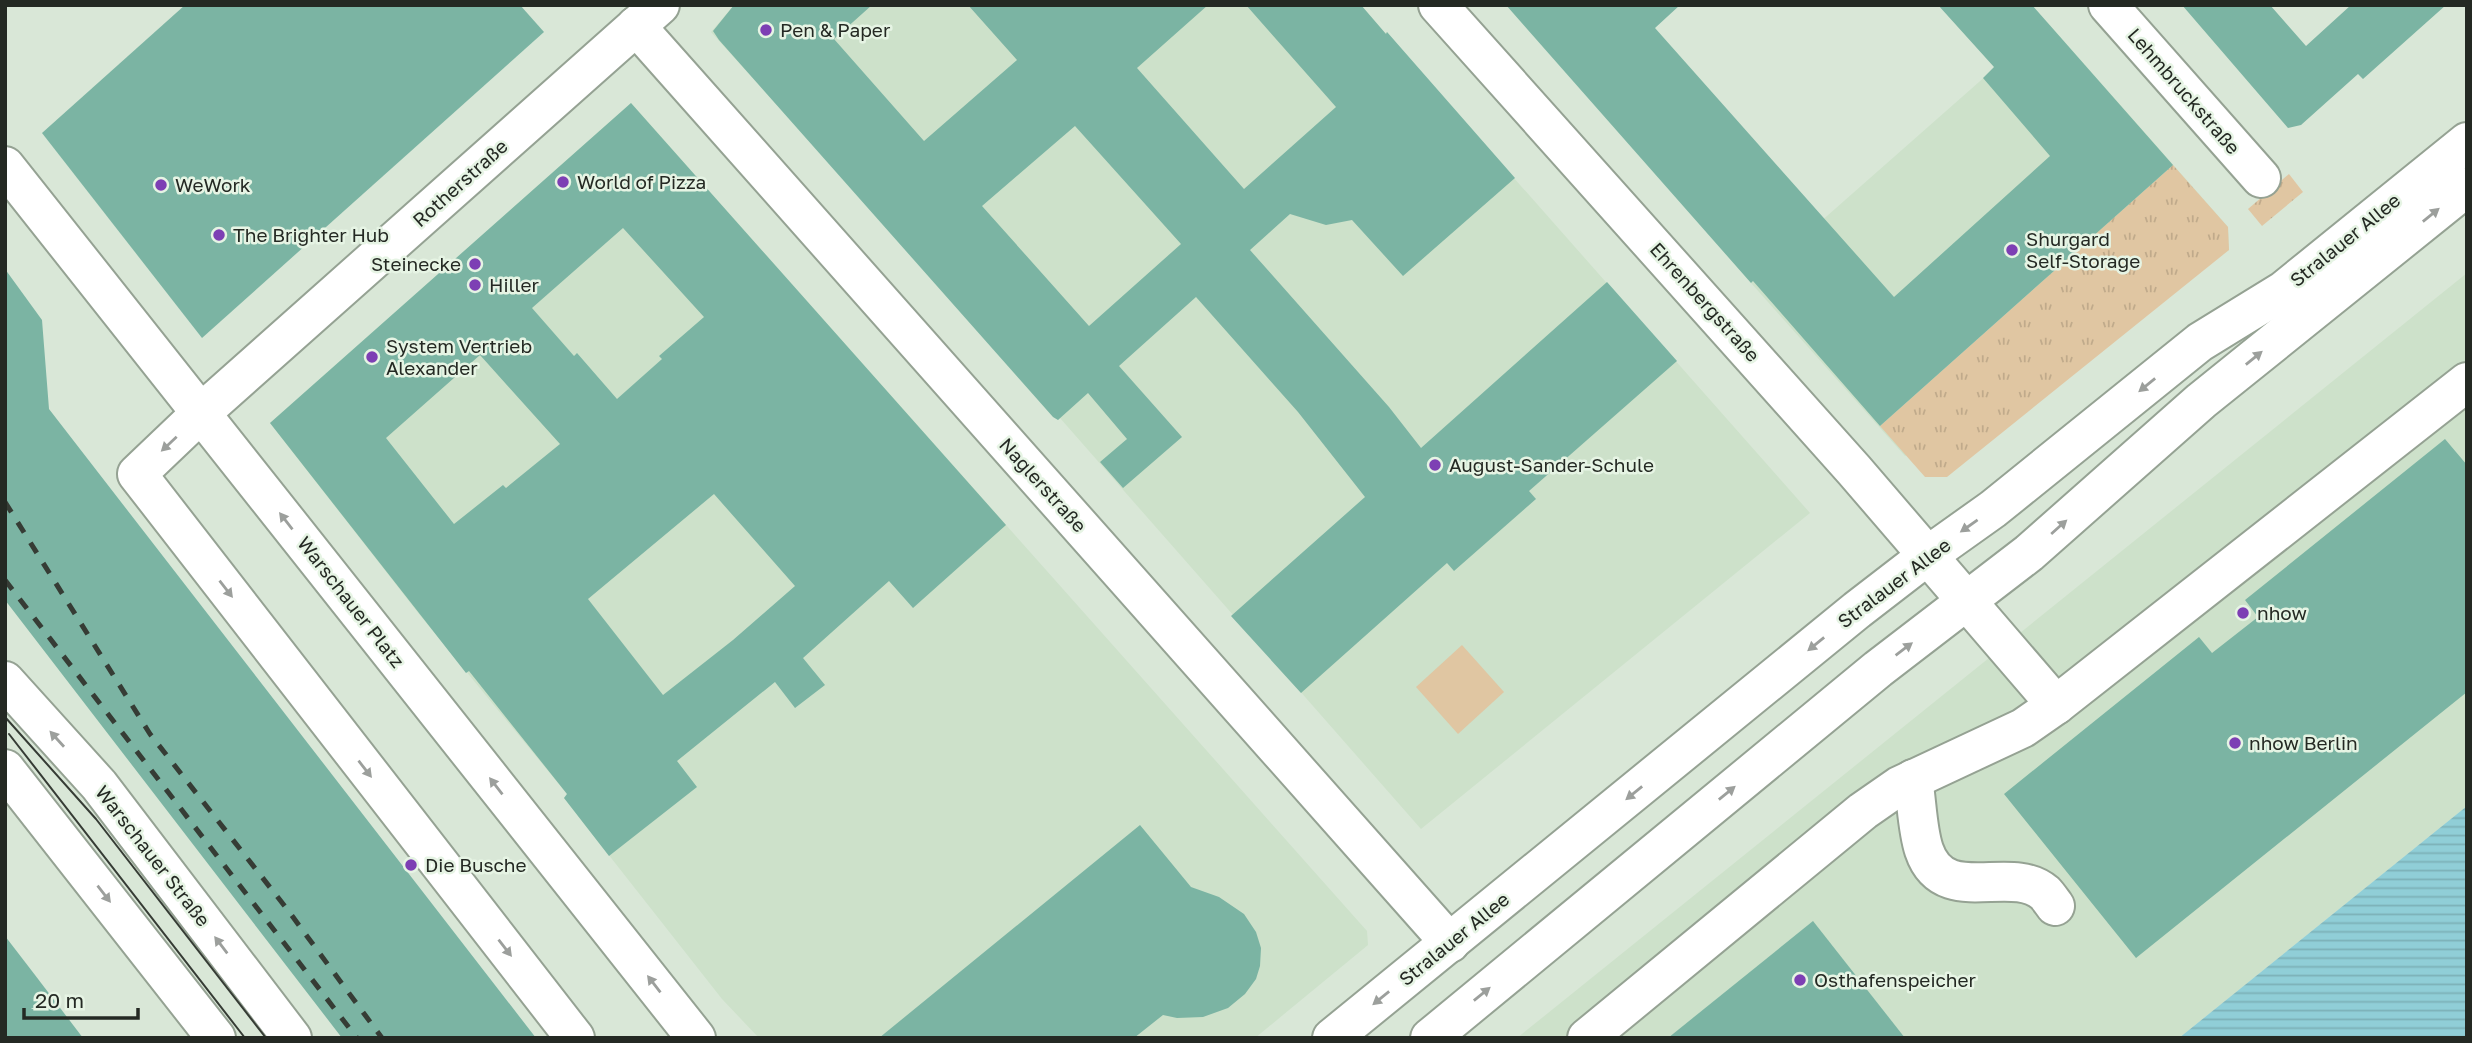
<svg xmlns="http://www.w3.org/2000/svg" width="2472" height="1043" font-family="'Golos Text',sans-serif">
<style>
.built{fill:#cde1ca}
.grass{fill:url(#grass-tufts)}
.pitch{fill:#e0c6a2}
.water{fill:url(#water-rules)}
.building{fill:#7bb4a3;fill-rule:evenodd}
.lines{fill:none;stroke-linecap:round;stroke-linejoin:round}
.minor-casing{stroke:#95a293;stroke-width:42}
.major-casing{stroke:#95a293;stroke-width:42}
.minor{stroke:#fff;stroke-width:38}
.major{stroke:#fff;stroke-width:38}
.tram{stroke:#363c35;stroke-width:2}
.rail{stroke:#363c35;stroke-width:5;stroke-dasharray:12 12;stroke-linecap:butt}
.oneway{fill:#9c9f9c}
.poi-dot{fill:#7d3fb4;stroke:#e6f4e4;stroke-width:2.5}
.labels{text-anchor:middle;stroke-width:5;stroke-linejoin:round;paint-order:stroke}
.poi-label{font-size:19px;fill:#242923;stroke:#e6f4e4;text-anchor:start}
.street-label{font-size:19px;fill:#242923;stroke:#e6f4e4}
</style>
<defs>
<pattern id="grass-tufts" width="24" height="20" patternUnits="userSpaceOnUse" patternTransform="scale(1.75)"><rect width="24" height="20" fill="#e0c6a2"/><path d="M3 7l-1-3M5 7V3M7 7l1-3M15 17l-1-3M17 17v-4M19 17l1-3" fill="none" stroke="#c0aa8b"/></pattern>
<pattern id="water-rules" width="6" height="5" patternUnits="userSpaceOnUse" patternTransform="scale(1.75)"><rect width="6" height="5" fill="#90ced7"/><path d="M0 2.5h6" fill="none" stroke="#7cb1b8"/></pattern>
</defs>
<rect width="100%" height="100%" fill="#d9e7d7"/>
<g class="built">
<path d="M 734,5 L 1361,5 L 1385,33 L 1387,32 L 1430,83 L 1810,513 L 1421,829 L 1060,418 L 711,32 Z"/>
<path d="M 2047,22 L 2228,227 L 2229,250 L 1905,456 L 1751,283 Z"/>
<path d="M 631,103 L 1367,931 L 1368,945 L 1255,1038 L 759,1038 L 722,999 L 564,798 L 567,794 L 419,614 L 270,423 Z"/>
<path d="M 2467,273 L 2467,806 L 2179,1038 L 1517,1038 Z"/>
</g>
<g class="grass">
<path d="M 2173,165 L 2228,227 L 2229,250 L 1947,477 L 1925,477 L 1880,426 Z"/>
<path d="M 2289,174 L 2303,192 L 2262,226 L 2248,209 Z"/>
</g>
<path class="pitch" d="M 1462,645 L 1504,692 L 1458,734 L 1416,687 Z"/>
<path class="water" d="M 2467,806 L 2467,1038 L 2179,1038 Z"/>
<g class="building">
<path d="M 185,5 L 520,5 L 544,32 L 202,338 L 42,133 Z"/>
<path d="M 734,5 L 872,5 L 834,39 L 924,141 L 1017,60 L 968,5 L 1208,5 L 1137,68 L 1244,189 L 1336,107 L 1246,5 L 1361,5 L 1386,34 L 1387,32 L 1515,178 L 1403,276 L 1352,220 L 1326,225 L 1290,214 L 1250,250 L 1389,407 L 1421,448 L 1607,282 L 1677,361 L 1529,491 L 1536,499 L 1454,571 L 1447,563 L 1301,693 L 1231,616 L 1365,497 L 1298,412 L 1196,297 L 1119,366 L 1182,437 L 1123,488 L 1100,462 L 1127,439 L 1088,393 L 1058,420 L 1053,417 L 719,40 L 713,31 ZM 1075,126 L 1181,244 L 1089,326 L 982,206 Z"/>
<path d="M 1506,5 L 1680,5 L 1655,28 L 1894,297 L 2050,156 L 1983,78 L 1994,67 L 1938,5 L 2032,5 L 2173,165 L 1880,426 L 1753,281 L 1751,283 Z"/>
<path d="M 2182,5 L 2270,5 L 2306,46 L 2351,5 L 2446,5 L 2363,79 L 2358,74 L 2301,125 L 2288,128 Z"/>
<path d="M 631,103 L 1006,525 L 913,608 L 889,581 L 803,658 L 825,685 L 795,708 L 775,682 L 677,761 L 697,787 L 609,856 L 564,798 L 567,794 L 469,671 L 466,673 L 270,423 ZM 623,228 L 704,317 L 659,356 L 662,359 L 617,399 L 577,353 L 574,356 L 532,308 ZM 480,355 L 560,444 L 506,488 L 503,485 L 454,524 L 386,438 ZM 714,494 L 795,586 L 733,640 L 663,695 L 588,599 Z"/>
<path d="M 5,269 L 42,320 L 49,409 L 536,1038 L 342,1038 L 5,600 Z"/>
<path d="M 2445,439 L 2467,465 L 2467,692 L 2136,958 L 2004,794 L 2199,637 L 2212,653 L 2258,617 L 2245,600 Z"/>
<path d="M 1140,825 L 1191,887 L 1219,897 L 1244,914 L 1256,932 L 1261,948 L 1260,966 L 1256,979 L 1245,994 L 1228,1008 L 1203,1017 L 1177,1018 L 1163,1015 L 1134,1038 L 879,1038 Z"/>
<path d="M 1813,921 L 1905,1038 L 1668,1038 Z"/>
<path d="M 5,936 L 35,975 L 83,1038 L 5,1038 Z"/>
</g>
<g class="lines">
<defs>
<g id="minor">
<path d="M 1438,5 L 1854,470 L 2056,705"/>
<path d="M 2108,5 L 2261,178"/>
<path d="M 636,26 L 1450,943"/>
<path d="M 5,166 L 696,1038"/>
<path d="M 1913,779 C 1917,802 1917,829 1924,850 C 1944,909 2010,863 2045,893 C 2048,896 2052,902 2055,906"/>
<path d="M 575,1038 L 137,474 L 201,413 L 660,5"/>
<path d="M 1587,1038 L 1863,811 L 1899,786 L 2023,728 L 2056,705 L 2467,382"/>
</g>
<g id="major">
<path d="M 5,681 L 99,785 L 292,1038"/>
<path d="M 5,769 L 216,1038"/>
<path d="M 1332,1038 L 1857,610 L 1927,556 L 1993,509 L 2200,342 L 2283,291 L 2467,142"/>
<path d="M 1430,1038 L 1878,669 L 2029,553 L 2201,401 L 2467,187"/>
</g>
</defs>
<use href="#minor" class="minor-casing"/>
<use href="#major" class="major-casing"/>
<use href="#minor" class="minor"/>
<use href="#major" class="major"/>
<g class="tram">
<path d="M 5,717 L 96,819 L 266,1038"/>
<path d="M 9,734 L 245,1038"/>
</g>
<g class="rail">
<path d="M 5,502 L 150,734 L 287,909 L 382,1038"/>
<path d="M 5,580 L 357,1038"/>
</g>
</g>
<defs><path id="oneway-solid" d="M-6-.8H1V-3.2L6.5 0L1 3.2V.8H-6Z" transform="scale(1.75)"/></defs>
<g class="oneway">
<use href="#oneway-solid" transform="translate(2431 215) rotate(-39)"/>
<use href="#oneway-solid" transform="translate(2254 358) rotate(-39)"/>
<use href="#oneway-solid" transform="translate(2147 385) rotate(141)"/>
<use href="#oneway-solid" transform="translate(169 444) rotate(137)"/>
<use href="#oneway-solid" transform="translate(286 521) rotate(-128)"/>
<use href="#oneway-solid" transform="translate(1969 526) rotate(145)"/>
<use href="#oneway-solid" transform="translate(2059 527) rotate(-42)"/>
<use href="#oneway-solid" transform="translate(226 589) rotate(52)"/>
<use href="#oneway-solid" transform="translate(1816 644) rotate(141)"/>
<use href="#oneway-solid" transform="translate(1904 649) rotate(-37)"/>
<use href="#oneway-solid" transform="translate(57 739) rotate(-132)"/>
<use href="#oneway-solid" transform="translate(365 769) rotate(52)"/>
<use href="#oneway-solid" transform="translate(496 786) rotate(-128)"/>
<use href="#oneway-solid" transform="translate(1634 793) rotate(141)"/>
<use href="#oneway-solid" transform="translate(1727 793) rotate(-39)"/>
<use href="#oneway-solid" transform="translate(104 894) rotate(52)"/>
<use href="#oneway-solid" transform="translate(221 945) rotate(-127)"/>
<use href="#oneway-solid" transform="translate(505 948) rotate(52)"/>
<use href="#oneway-solid" transform="translate(654 984) rotate(-128)"/>
<use href="#oneway-solid" transform="translate(1482 994) rotate(-39)"/>
<use href="#oneway-solid" transform="translate(1381 998) rotate(141)"/>
</g>
<g class="poi-dot">
<circle cx="766" cy="30" r="7"/>
<circle cx="563" cy="182" r="7"/>
<circle cx="161" cy="185" r="7"/>
<circle cx="219" cy="235" r="7"/>
<circle cx="2012" cy="250" r="7"/>
<circle cx="475" cy="264" r="7"/>
<circle cx="475" cy="285" r="7"/>
<circle cx="372" cy="357" r="7"/>
<circle cx="1435" cy="465" r="7"/>
<circle cx="2243" cy="613" r="7"/>
<circle cx="2235" cy="743" r="7"/>
<circle cx="411" cy="865" r="7"/>
<circle cx="1800" cy="980" r="7"/>
</g>
<g class="labels">
<g class="poi-label">
<text x="780" y="37">Pen &amp; Paper</text>
<text x="577" y="189">World of Pizza</text>
<text x="175" y="192">WeWork</text>
<text x="233" y="242">The Brighter Hub</text>
<text x="2026" y="246">Shurgard<tspan x="2026" dy="22">Self-Storage</tspan></text>
<text x="461" y="271" text-anchor="end">Steinecke</text>
<text x="489" y="292">Hiller</text>
<text x="386" y="353">System Vertrieb<tspan x="386" dy="22">Alexander</tspan></text>
<text x="1449" y="472">August-Sander-Schule</text>
<text x="2257" y="620">nhow</text>
<text x="2249" y="750">nhow Berlin</text>
<text x="425" y="872">Die Busche</text>
<text x="1814" y="987">Osthafenspeicher</text>
</g>
<g class="street-label">
<text transform="translate(2184 91) rotate(49)" y="7">Lehmbruckstraße</text>
<text transform="translate(460 183) rotate(-42)" y="7">Rotherstraße</text>
<text transform="translate(2345 240) rotate(-39)" y="7">Stralauer Allee</text>
<text transform="translate(1705 302) rotate(48)" y="7">Ehrenbergstraße</text>
<text transform="translate(1043 485) rotate(48)" y="7">Naglerstraße</text>
<text transform="translate(1894 583) rotate(-37)" y="7">Stralauer Allee</text>
<text transform="translate(351 602) rotate(52)" y="7">Warschauer Platz</text>
<text transform="translate(153 856) rotate(52)" y="7">Warschauer Straße</text>
<text transform="translate(1454 939) rotate(-39)" y="7">Stralauer Allee</text>
</g>
</g>
<rect width="2472" height="1043" fill="none" stroke="#242923" stroke-width="14"/>
<path d="M24 1008v10h114v-10" fill="none" stroke="#242923" stroke-width="3.5"/>
<text x="35" y="1008" font-size="21" fill="#242923" stroke="#e6f4e4" stroke-width="5" paint-order="stroke">20 m</text>
</svg>
